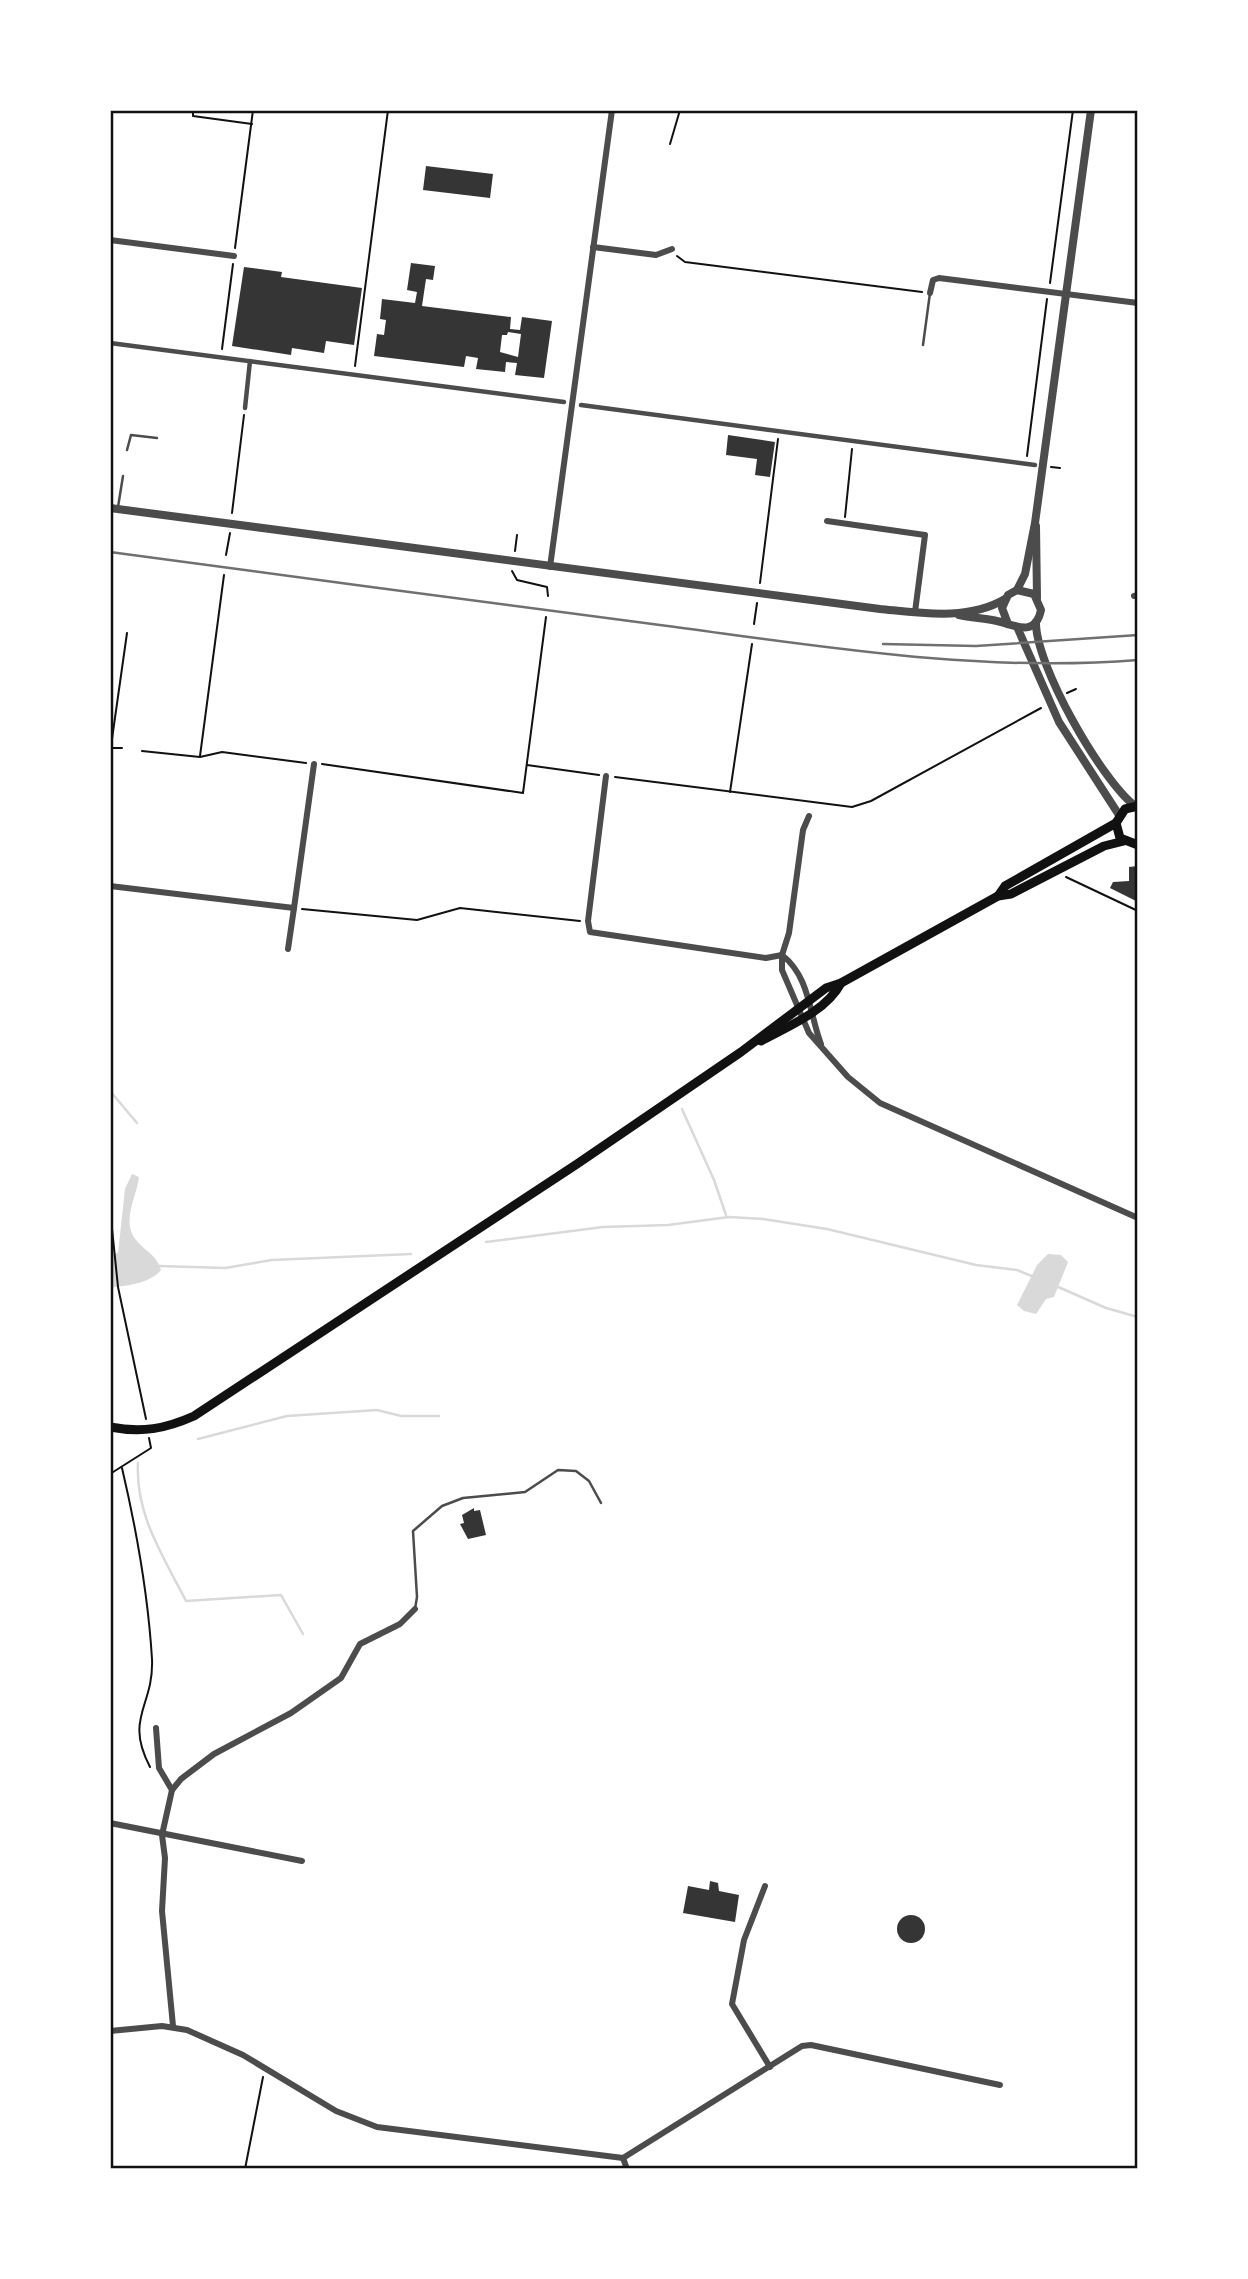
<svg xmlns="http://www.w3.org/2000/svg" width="1248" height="2279" font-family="'Fira Sans',sans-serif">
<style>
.water{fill:#d9d9d9}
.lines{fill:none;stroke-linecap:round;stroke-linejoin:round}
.stream{stroke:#d9d9d9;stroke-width:2.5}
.building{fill:#353535;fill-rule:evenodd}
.path{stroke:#111;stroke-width:2}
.service{stroke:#4c4c4c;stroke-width:2.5}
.pedestrian{stroke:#4c4c4c;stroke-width:4.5}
.minor{stroke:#4c4c4c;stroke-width:6}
.tertiary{stroke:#4c4c4c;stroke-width:8}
.secondary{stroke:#111;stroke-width:9}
.rail{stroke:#707070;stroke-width:2.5}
.neatline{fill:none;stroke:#111;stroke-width:2.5}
</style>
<rect width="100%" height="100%" fill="#fff"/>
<g class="water">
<path d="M 132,1174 L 139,1177 C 137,1196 120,1223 137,1241 C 147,1253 156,1254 161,1270 C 151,1282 130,1286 114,1287 L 110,1292 L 110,1254 L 118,1253 L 125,1189 Z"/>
<path d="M 1048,1254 L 1061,1255 L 1068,1262 L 1054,1297 L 1046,1299 L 1036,1314 L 1024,1311 L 1017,1305 L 1037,1265 Z"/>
</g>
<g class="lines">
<g class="stream">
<path d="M 110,1091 L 137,1123"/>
<path d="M 682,1109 L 714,1180 L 726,1215"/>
<path d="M 486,1242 L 603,1227 L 668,1225 L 729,1217 L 763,1219 L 827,1229 L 976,1265 L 1017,1270 L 1034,1277"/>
<path d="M 159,1266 L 225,1268 L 272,1260 L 411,1254"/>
<path d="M 1056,1286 L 1106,1308 L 1138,1317"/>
<path d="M 198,1439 L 287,1416 L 377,1410 L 401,1416 L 439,1416"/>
<path d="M 138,1463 C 135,1514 163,1556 186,1601 L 281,1595 L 303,1634"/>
</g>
</g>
<g class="building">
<path d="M 426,166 L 493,174 L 490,198 L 423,190 Z"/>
<path d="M 411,263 L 435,266 L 433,280 L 426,279 L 422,306 L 511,317 L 510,329 L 520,330 L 522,317 L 552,321 L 544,378 L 515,375 L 517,363 L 506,362 L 505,372 L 476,369 L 478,358 L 466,356 L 464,367 L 374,356 L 377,334 L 384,335 L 386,320 L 380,319 L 382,299 L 415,303 L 417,292 L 407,290 ZM 508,332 L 521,334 L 518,357 L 500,352 L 502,335 L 507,335 Z"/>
<path d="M 244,267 L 282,272 L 281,277 L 362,288 L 354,345 L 326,341 L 324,353 L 292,348 L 291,355 L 232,346 Z"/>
<path d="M 728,435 L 775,442 L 770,477 L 755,475 L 757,459 L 726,455 Z"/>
<path d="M 1138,866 L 1138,902 L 1110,888 L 1113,882 L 1129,881 L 1129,867 Z"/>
<path d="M 474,1508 L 474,1511 L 480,1510 L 486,1535 L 468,1539 L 460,1524 L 464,1523 L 462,1515 Z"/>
<path d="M 710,1881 L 718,1883 L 719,1891 L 739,1895 L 735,1922 L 683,1913 L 688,1886 L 709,1890 Z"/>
<circle cx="911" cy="1929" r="14"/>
</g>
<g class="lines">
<g class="path">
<path d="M 193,110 L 193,116 L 252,124"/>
<path d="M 670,144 L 680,110"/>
<path d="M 235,248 L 253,110"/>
<path d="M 677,256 L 685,262 L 922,292"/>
<path d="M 1050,283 L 1073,110"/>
<path d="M 222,349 L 233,264"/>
<path d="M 355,366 L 388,110"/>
<path d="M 1027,456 L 1047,299"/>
<path d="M 1051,467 L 1060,468"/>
<path d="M 232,513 L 244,415"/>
<path d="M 845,517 L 852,449"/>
<path d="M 515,551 L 517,535"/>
<path d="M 226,555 L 230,533"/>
<path d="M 512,571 L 517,580 L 547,587 L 548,596"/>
<path d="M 760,583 L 778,439"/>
<path d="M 754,624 L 757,603"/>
<path d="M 1067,693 L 1076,689"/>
<path d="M 113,748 L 122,748"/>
<path d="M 142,751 L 200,757 L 222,752 L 306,763"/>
<path d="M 110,753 L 127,633"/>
<path d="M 200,756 L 224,575"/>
<path d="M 322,764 L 523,793 L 546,617"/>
<path d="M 527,765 L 599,775"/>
<path d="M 615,777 L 852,807 L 871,801 L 1041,708"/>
<path d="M 730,792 L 752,644"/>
<path d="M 1066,877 L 1138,911"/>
<path d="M 302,909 L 417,920 L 460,908 L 580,921"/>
<path d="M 110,1209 L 118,1287 L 146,1419"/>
<path d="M 122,1468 C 137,1532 148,1594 152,1659 C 154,1707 124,1717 150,1767"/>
<path d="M 110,1474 L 151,1448 L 149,1438"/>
<path d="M 245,2169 L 263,2077"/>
</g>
<g class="service">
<path d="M 923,345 L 930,293"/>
<path d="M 127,450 L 131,435 L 157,438"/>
<path d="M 118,507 L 123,476"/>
<path d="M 415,1609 L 417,1597 L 413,1531 L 442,1506 L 463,1498 L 525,1492 L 558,1470 L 576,1471 L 589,1481 L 601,1503"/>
</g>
<g class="pedestrian">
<path d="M 110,343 L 564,402"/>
<path d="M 581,405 L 1035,465"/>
<path d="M 245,408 L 250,361"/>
</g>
<g class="minor">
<path d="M 110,240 L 234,256"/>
<path d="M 593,247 L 656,255 L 672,249"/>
<path d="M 930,293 L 933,280 L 939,278 L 1138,303"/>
<path d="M 827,521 L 925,535 L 915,612"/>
<path d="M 550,567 L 612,110"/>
<path d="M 1134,596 L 1138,595"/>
<path d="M 606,776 L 588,921 L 590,932 L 766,958 L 782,955"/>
<path d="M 809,816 L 803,830 L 789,933 L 782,955 L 782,970 L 809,1033 L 848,1077 L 880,1103 L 1138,1218"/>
<path d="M 110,886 L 294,908 L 314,764"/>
<path d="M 288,949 L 294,908"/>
<path d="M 782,955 C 810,977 809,1013 821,1044"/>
<path d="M 156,1728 L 159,1768 L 172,1790"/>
<path d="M 110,1823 L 302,1861"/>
<path d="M 765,1886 L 744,1940 L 732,2004 L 770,2067"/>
<path d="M 173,2026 L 162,1911 L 165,1858 L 162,1835 L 172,1790 L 181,1779 L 214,1754 L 291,1713 L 341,1678 L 360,1644 L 400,1624 L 415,1609"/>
<path d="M 110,2031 L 162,2026 L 187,2030 L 243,2055 L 336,2111 L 377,2127 L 623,2158"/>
<path d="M 623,2158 L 802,2046 L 811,2045 L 1000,2085"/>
<path d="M 623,2158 L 627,2169"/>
</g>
<g class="tertiary">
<path d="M 110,508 L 880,609 C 921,613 968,621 1005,599"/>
<path d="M 1036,526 L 1037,598"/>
<path d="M 1017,590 L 1025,574 L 1035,523 L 1091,110"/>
<path d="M 959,615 C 972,618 985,618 997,621 C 1015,625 1035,638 1041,610 L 1034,594 L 1017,590 L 1008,595 L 1002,608 L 1008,624"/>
<path d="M 1036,622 C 1035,664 1101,780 1135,806"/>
<path d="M 1018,629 L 1059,722 L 1119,815"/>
</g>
<g class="secondary">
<path d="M 1138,806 L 1125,809 L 1116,823 L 1120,838 L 1138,845"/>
<path d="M 998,896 L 1005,886 L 1116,823"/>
<path d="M 761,1041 C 789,1026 826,1011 841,983"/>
<path d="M 110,1427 C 142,1433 165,1429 194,1416 L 577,1164 L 741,1052 L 826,988 L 841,983 L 998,896 L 1011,894 L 1104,846 L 1124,841"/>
</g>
<g class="rail">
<path d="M 110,552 C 293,577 477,601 660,625 C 819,646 977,673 1138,660"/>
<path d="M 883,644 L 976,646 L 1138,635"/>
</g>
</g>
<rect width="1248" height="2279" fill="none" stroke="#ffffff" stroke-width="224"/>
<rect x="112" y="112" width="1024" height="2055" class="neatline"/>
</svg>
